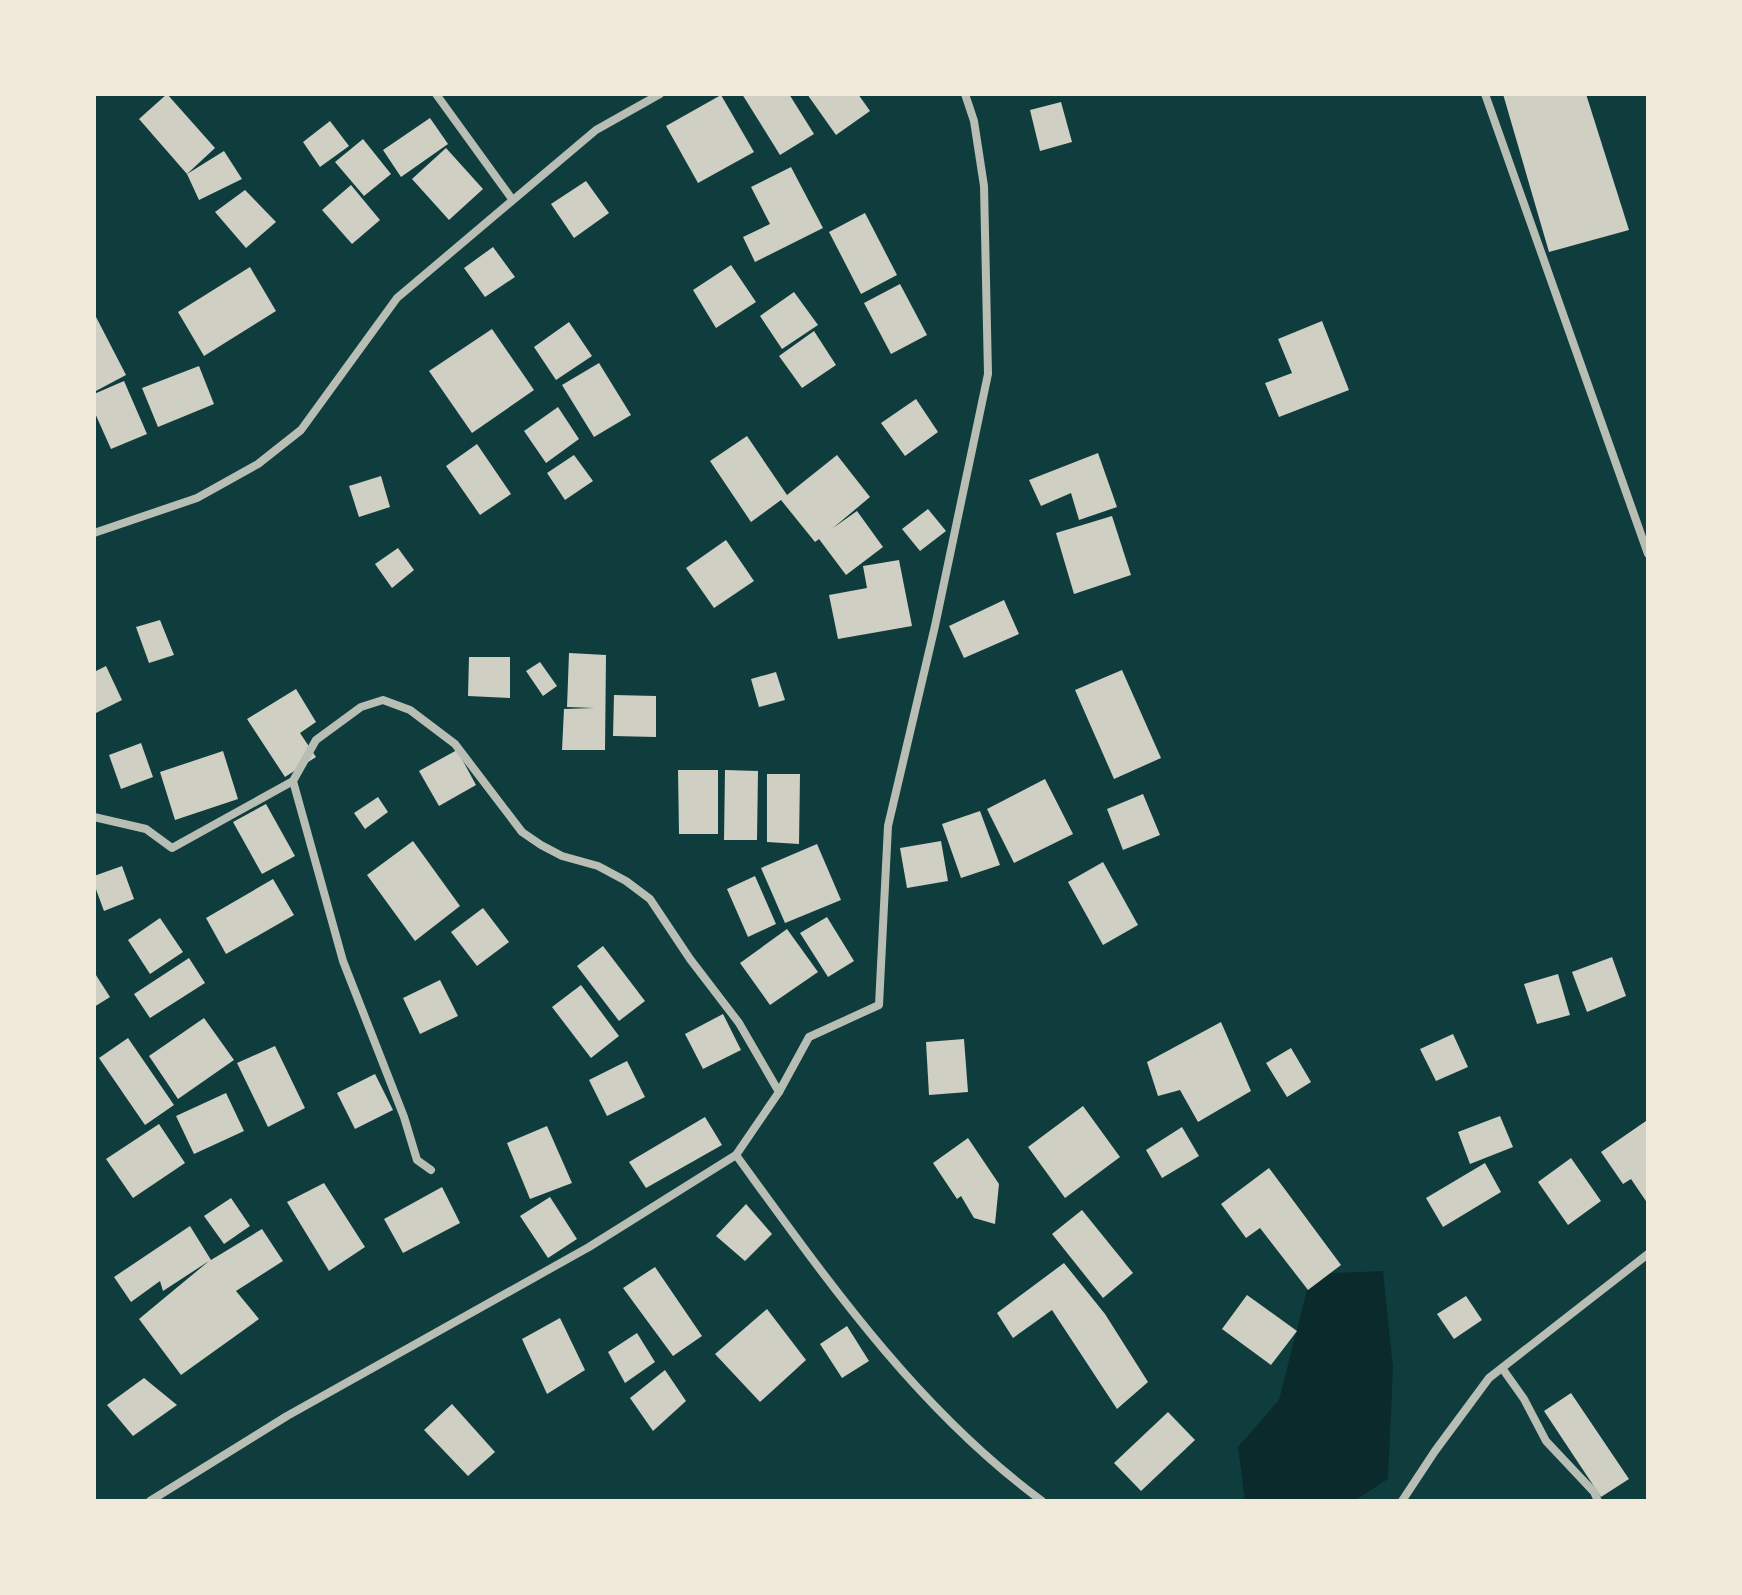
<svg xmlns="http://www.w3.org/2000/svg" width="1742" height="1595" font-family="Lora,serif">
<style>
.water{fill:#0a2a2b}
.building{fill:#cfcfc3}
.lines{fill:none;stroke-linecap:round;stroke-linejoin:round}
.minor{stroke:#b8beb3;stroke-width:8}
</style>
<rect width="100%" height="100%" fill="#0f3d3e"/>
<path class="water" d="M 1383,1271 L 1393,1368 L 1388,1479 L 1354,1501 L 1245,1501 L 1238,1447 L 1279,1400 L 1311,1274 Z"/>
<g class="building">
<path d="M 167,94 L 215,148 L 187,174 L 139,119 Z"/>
<path d="M 742,94 L 789,94 L 814,134 L 780,155 Z"/>
<path d="M 807,94 L 858,94 L 870,111 L 836,135 Z"/>
<path d="M 1503,94 L 1586,94 L 1629,230 L 1549,252 Z"/>
<path d="M 721,95 L 754,152 L 698,183 L 666,126 Z"/>
<path d="M 1061,102 L 1072,142 L 1040,151 L 1030,110 Z"/>
<path d="M 430,118 L 448,144 L 401,177 L 383,150 Z"/>
<path d="M 330,121 L 349,146 L 320,167 L 303,142 Z"/>
<path d="M 363,139 L 391,174 L 364,196 L 335,162 Z"/>
<path d="M 446,148 L 483,189 L 449,220 L 412,179 Z"/>
<path d="M 224,151 L 242,179 L 199,200 L 187,174 Z"/>
<path d="M 791,167 L 823,228 L 755,262 L 743,237 L 770,224 L 751,187 Z"/>
<path d="M 586,181 L 609,213 L 574,238 L 551,204 Z"/>
<path d="M 351,185 L 380,220 L 352,244 L 322,210 Z"/>
<path d="M 245,190 L 276,222 L 246,248 L 215,212 Z"/>
<path d="M 865,213 L 897,275 L 861,294 L 829,232 Z"/>
<path d="M 493,247 L 515,277 L 485,297 L 464,268 Z"/>
<path d="M 731,265 L 756,302 L 716,328 L 693,290 Z"/>
<path d="M 250,267 L 276,311 L 204,356 L 178,312 Z"/>
<path d="M 900,284 L 927,335 L 891,354 L 864,303 Z"/>
<path d="M 794,292 L 818,325 L 782,349 L 760,316 Z"/>
<path d="M 94,313 L 126,375 L 94,392 Z"/>
<path d="M 1322,321 L 1349,390 L 1279,417 L 1265,383 L 1292,373 L 1278,339 Z"/>
<path d="M 569,322 L 592,356 L 556,380 L 534,347 Z"/>
<path d="M 492,329 L 534,390 L 472,433 L 429,371 Z"/>
<path d="M 814,331 L 836,365 L 802,388 L 779,356 Z"/>
<path d="M 599,363 L 631,415 L 594,437 L 562,385 Z"/>
<path d="M 199,366 L 214,404 L 158,427 L 142,388 Z"/>
<path d="M 124,381 L 147,434 L 111,449 L 94,411 L 94,394 Z"/>
<path d="M 916,399 L 938,432 L 905,456 L 881,423 Z"/>
<path d="M 558,407 L 579,439 L 546,463 L 524,431 Z"/>
<path d="M 747,436 L 787,495 L 837,455 L 870,497 L 833,528 L 857,511 L 883,547 L 846,575 L 819,539 L 815,542 L 781,500 L 751,522 L 710,461 Z"/>
<path d="M 477,444 L 511,494 L 480,515 L 446,466 Z"/>
<path d="M 1098,453 L 1117,507 L 1079,520 L 1071,493 L 1041,506 L 1029,480 Z"/>
<path d="M 574,455 L 593,481 L 565,500 L 547,473 Z"/>
<path d="M 381,476 L 390,507 L 359,517 L 349,486 Z"/>
<path d="M 928,509 L 946,531 L 920,551 L 902,529 Z"/>
<path d="M 1112,516 L 1131,575 L 1074,594 L 1056,533 Z"/>
<path d="M 726,540 L 754,581 L 714,608 L 686,568 Z"/>
<path d="M 398,548 L 414,570 L 392,588 L 375,564 Z"/>
<path d="M 899,560 L 912,626 L 838,639 L 829,595 L 867,588 L 863,566 Z"/>
<path d="M 1004,600 L 1019,634 L 964,658 L 949,626 Z"/>
<path d="M 160,620 L 174,655 L 149,663 L 136,627 Z"/>
<path d="M 569,653 L 606,655 L 605,750 L 562,750 L 564,709 L 594,708 L 567,707 Z"/>
<path d="M 469,657 L 510,657 L 510,698 L 468,696 Z"/>
<path d="M 540,662 L 557,686 L 543,696 L 526,671 Z"/>
<path d="M 106,666 L 122,700 L 94,714 L 94,672 Z"/>
<path d="M 1122,670 L 1161,758 L 1114,779 L 1075,690 Z"/>
<path d="M 776,672 L 785,700 L 759,707 L 751,679 Z"/>
<path d="M 296,689 L 316,722 L 300,733 L 316,757 L 285,777 L 247,719 Z"/>
<path d="M 614,695 L 656,696 L 656,737 L 613,736 Z"/>
<path d="M 141,743 L 153,777 L 121,789 L 109,755 Z"/>
<path d="M 457,750 L 476,785 L 439,806 L 419,771 Z"/>
<path d="M 223,751 L 238,799 L 175,820 L 160,772 Z"/>
<path d="M 678,770 L 718,770 L 718,834 L 679,834 Z"/>
<path d="M 725,770 L 758,771 L 757,840 L 724,840 Z"/>
<path d="M 767,774 L 800,774 L 799,844 L 767,842 Z"/>
<path d="M 1045,779 L 1073,834 L 1014,863 L 987,809 Z"/>
<path d="M 1143,794 L 1160,835 L 1123,850 L 1107,809 Z"/>
<path d="M 378,797 L 388,812 L 365,829 L 354,813 Z"/>
<path d="M 266,804 L 295,856 L 262,874 L 233,822 Z"/>
<path d="M 980,811 L 1000,865 L 961,878 L 942,824 Z"/>
<path d="M 413,841 L 460,906 L 415,941 L 367,875 Z"/>
<path d="M 941,841 L 948,881 L 907,888 L 900,848 Z"/>
<path d="M 817,844 L 841,900 L 785,923 L 761,868 Z"/>
<path d="M 1103,862 L 1138,925 L 1103,945 L 1068,882 Z"/>
<path d="M 122,866 L 134,899 L 104,911 L 94,884 L 94,876 Z"/>
<path d="M 755,876 L 776,924 L 748,937 L 727,889 Z"/>
<path d="M 273,879 L 294,915 L 226,954 L 206,918 Z"/>
<path d="M 483,908 L 509,942 L 477,966 L 451,932 Z"/>
<path d="M 827,917 L 854,961 L 828,977 L 800,933 Z"/>
<path d="M 160,918 L 183,952 L 150,974 L 128,940 Z"/>
<path d="M 787,929 L 818,972 L 770,1005 L 740,963 Z"/>
<path d="M 603,946 L 645,1001 L 619,1021 L 577,966 Z"/>
<path d="M 1612,957 L 1626,996 L 1587,1012 L 1572,972 Z"/>
<path d="M 189,958 L 205,983 L 150,1018 L 134,994 Z"/>
<path d="M 94,972 L 110,997 L 94,1007 Z"/>
<path d="M 1558,974 L 1570,1015 L 1537,1024 L 1524,984 Z"/>
<path d="M 440,980 L 458,1016 L 420,1034 L 403,998 Z"/>
<path d="M 581,985 L 619,1036 L 591,1058 L 552,1007 Z"/>
<path d="M 723,1014 L 741,1050 L 703,1069 L 685,1034 Z"/>
<path d="M 204,1018 L 234,1060 L 178,1099 L 149,1056 Z"/>
<path d="M 1221,1022 L 1251,1091 L 1198,1122 L 1180,1090 L 1158,1096 L 1147,1062 Z"/>
<path d="M 1453,1034 L 1468,1067 L 1436,1081 L 1420,1049 Z"/>
<path d="M 128,1038 L 174,1105 L 145,1125 L 99,1058 Z"/>
<path d="M 964,1039 L 968,1092 L 929,1095 L 926,1042 Z"/>
<path d="M 275,1046 L 305,1108 L 268,1127 L 237,1063 Z"/>
<path d="M 1291,1048 L 1311,1082 L 1287,1097 L 1266,1063 Z"/>
<path d="M 627,1061 L 645,1097 L 607,1116 L 589,1080 Z"/>
<path d="M 375,1074 L 393,1110 L 355,1129 L 337,1093 Z"/>
<path d="M 226,1093 L 244,1131 L 194,1154 L 176,1116 Z"/>
<path d="M 1083,1106 L 1120,1157 L 1065,1198 L 1028,1147 Z"/>
<path d="M 1500,1116 L 1513,1147 L 1470,1164 L 1458,1132 Z"/>
<path d="M 705,1117 L 722,1145 L 646,1188 L 629,1162 Z"/>
<path d="M 1646,1121 L 1648,1124 L 1648,1204 L 1631,1179 L 1623,1184 L 1601,1152 Z"/>
<path d="M 159,1124 L 185,1163 L 133,1198 L 106,1159 Z"/>
<path d="M 547,1126 L 572,1183 L 530,1199 L 507,1143 Z"/>
<path d="M 1182,1127 L 1199,1156 L 1162,1178 L 1146,1150 Z"/>
<path d="M 968,1138 L 999,1184 L 995,1224 L 974,1218 L 961,1196 L 957,1199 L 933,1163 Z"/>
<path d="M 1571,1158 L 1601,1201 L 1568,1225 L 1538,1182 Z"/>
<path d="M 1485,1163 L 1501,1192 L 1443,1227 L 1426,1198 Z"/>
<path d="M 1269,1168 L 1341,1265 L 1308,1290 L 1260,1228 L 1246,1238 L 1221,1204 Z"/>
<path d="M 324,1183 L 365,1247 L 329,1271 L 287,1202 Z"/>
<path d="M 442,1187 L 460,1223 L 403,1253 L 384,1219 Z"/>
<path d="M 550,1197 L 577,1239 L 548,1258 L 520,1216 Z"/>
<path d="M 231,1198 L 250,1226 L 224,1244 L 204,1216 Z"/>
<path d="M 746,1204 L 772,1234 L 745,1261 L 716,1236 Z"/>
<path d="M 1082,1210 L 1133,1273 L 1103,1298 L 1052,1234 Z"/>
<path d="M 190,1226 L 211,1260 L 262,1229 L 283,1261 L 236,1291 L 259,1319 L 181,1375 L 139,1319 L 209,1261 L 163,1291 L 160,1281 L 131,1302 L 114,1277 Z"/>
<path d="M 1064,1263 L 1105,1314 L 1148,1382 L 1117,1409 L 1052,1310 L 1013,1338 L 997,1313 Z"/>
<path d="M 655,1267 L 702,1336 L 673,1356 L 623,1288 Z"/>
<path d="M 1247,1295 L 1297,1331 L 1271,1365 L 1222,1329 Z"/>
<path d="M 1466,1296 L 1482,1320 L 1454,1339 L 1437,1314 Z"/>
<path d="M 767,1309 L 806,1360 L 760,1402 L 715,1354 Z"/>
<path d="M 560,1318 L 585,1370 L 547,1394 L 522,1339 Z"/>
<path d="M 847,1326 L 869,1361 L 842,1378 L 820,1344 Z"/>
<path d="M 637,1333 L 655,1362 L 625,1383 L 608,1352 Z"/>
<path d="M 665,1370 L 686,1401 L 653,1431 L 630,1398 Z"/>
<path d="M 144,1378 L 177,1405 L 133,1436 L 107,1405 Z"/>
<path d="M 1571,1393 L 1629,1479 L 1601,1497 L 1544,1411 Z"/>
<path d="M 452,1404 L 495,1452 L 468,1476 L 424,1430 Z"/>
<path d="M 1168,1412 L 1195,1440 L 1141,1491 L 1114,1463 Z"/>
</g>
<g class="lines">
<g class="minor">
<path d="M 436,94 L 512,199"/>
<path d="M 1485,94 L 1648,554"/>
<path d="M 94,533 L 197,498 L 258,464 L 301,430 L 397,298 L 596,130 L 660,94"/>
<path d="M 94,817 L 146,829 L 172,848 L 293,781"/>
<path d="M 736,1155 C 827,1280 916,1408 1042,1501"/>
<path d="M 431,1170 L 417,1160 L 404,1117 L 343,961 L 293,781 L 316,740 L 361,707 L 383,700 L 410,710 L 455,744 L 522,832 L 541,845 L 562,856 L 598,866 L 626,881 L 650,899 L 690,959 L 739,1023 L 779,1092"/>
<path d="M 1502,1368 L 1524,1399 L 1546,1441 L 1594,1492 L 1598,1501"/>
<path d="M 150,1501 L 287,1416 L 589,1247 L 736,1155 L 779,1092 L 809,1037 L 879,1005 L 888,826 L 935,626 L 988,374 L 984,186 L 974,121 L 965,94"/>
<path d="M 1402,1501 L 1435,1451 L 1489,1378 L 1648,1254"/>
</g>
</g>
<rect width="1742" height="1595" fill="none" stroke="#f1e9da" stroke-width="192"/>
</svg>
